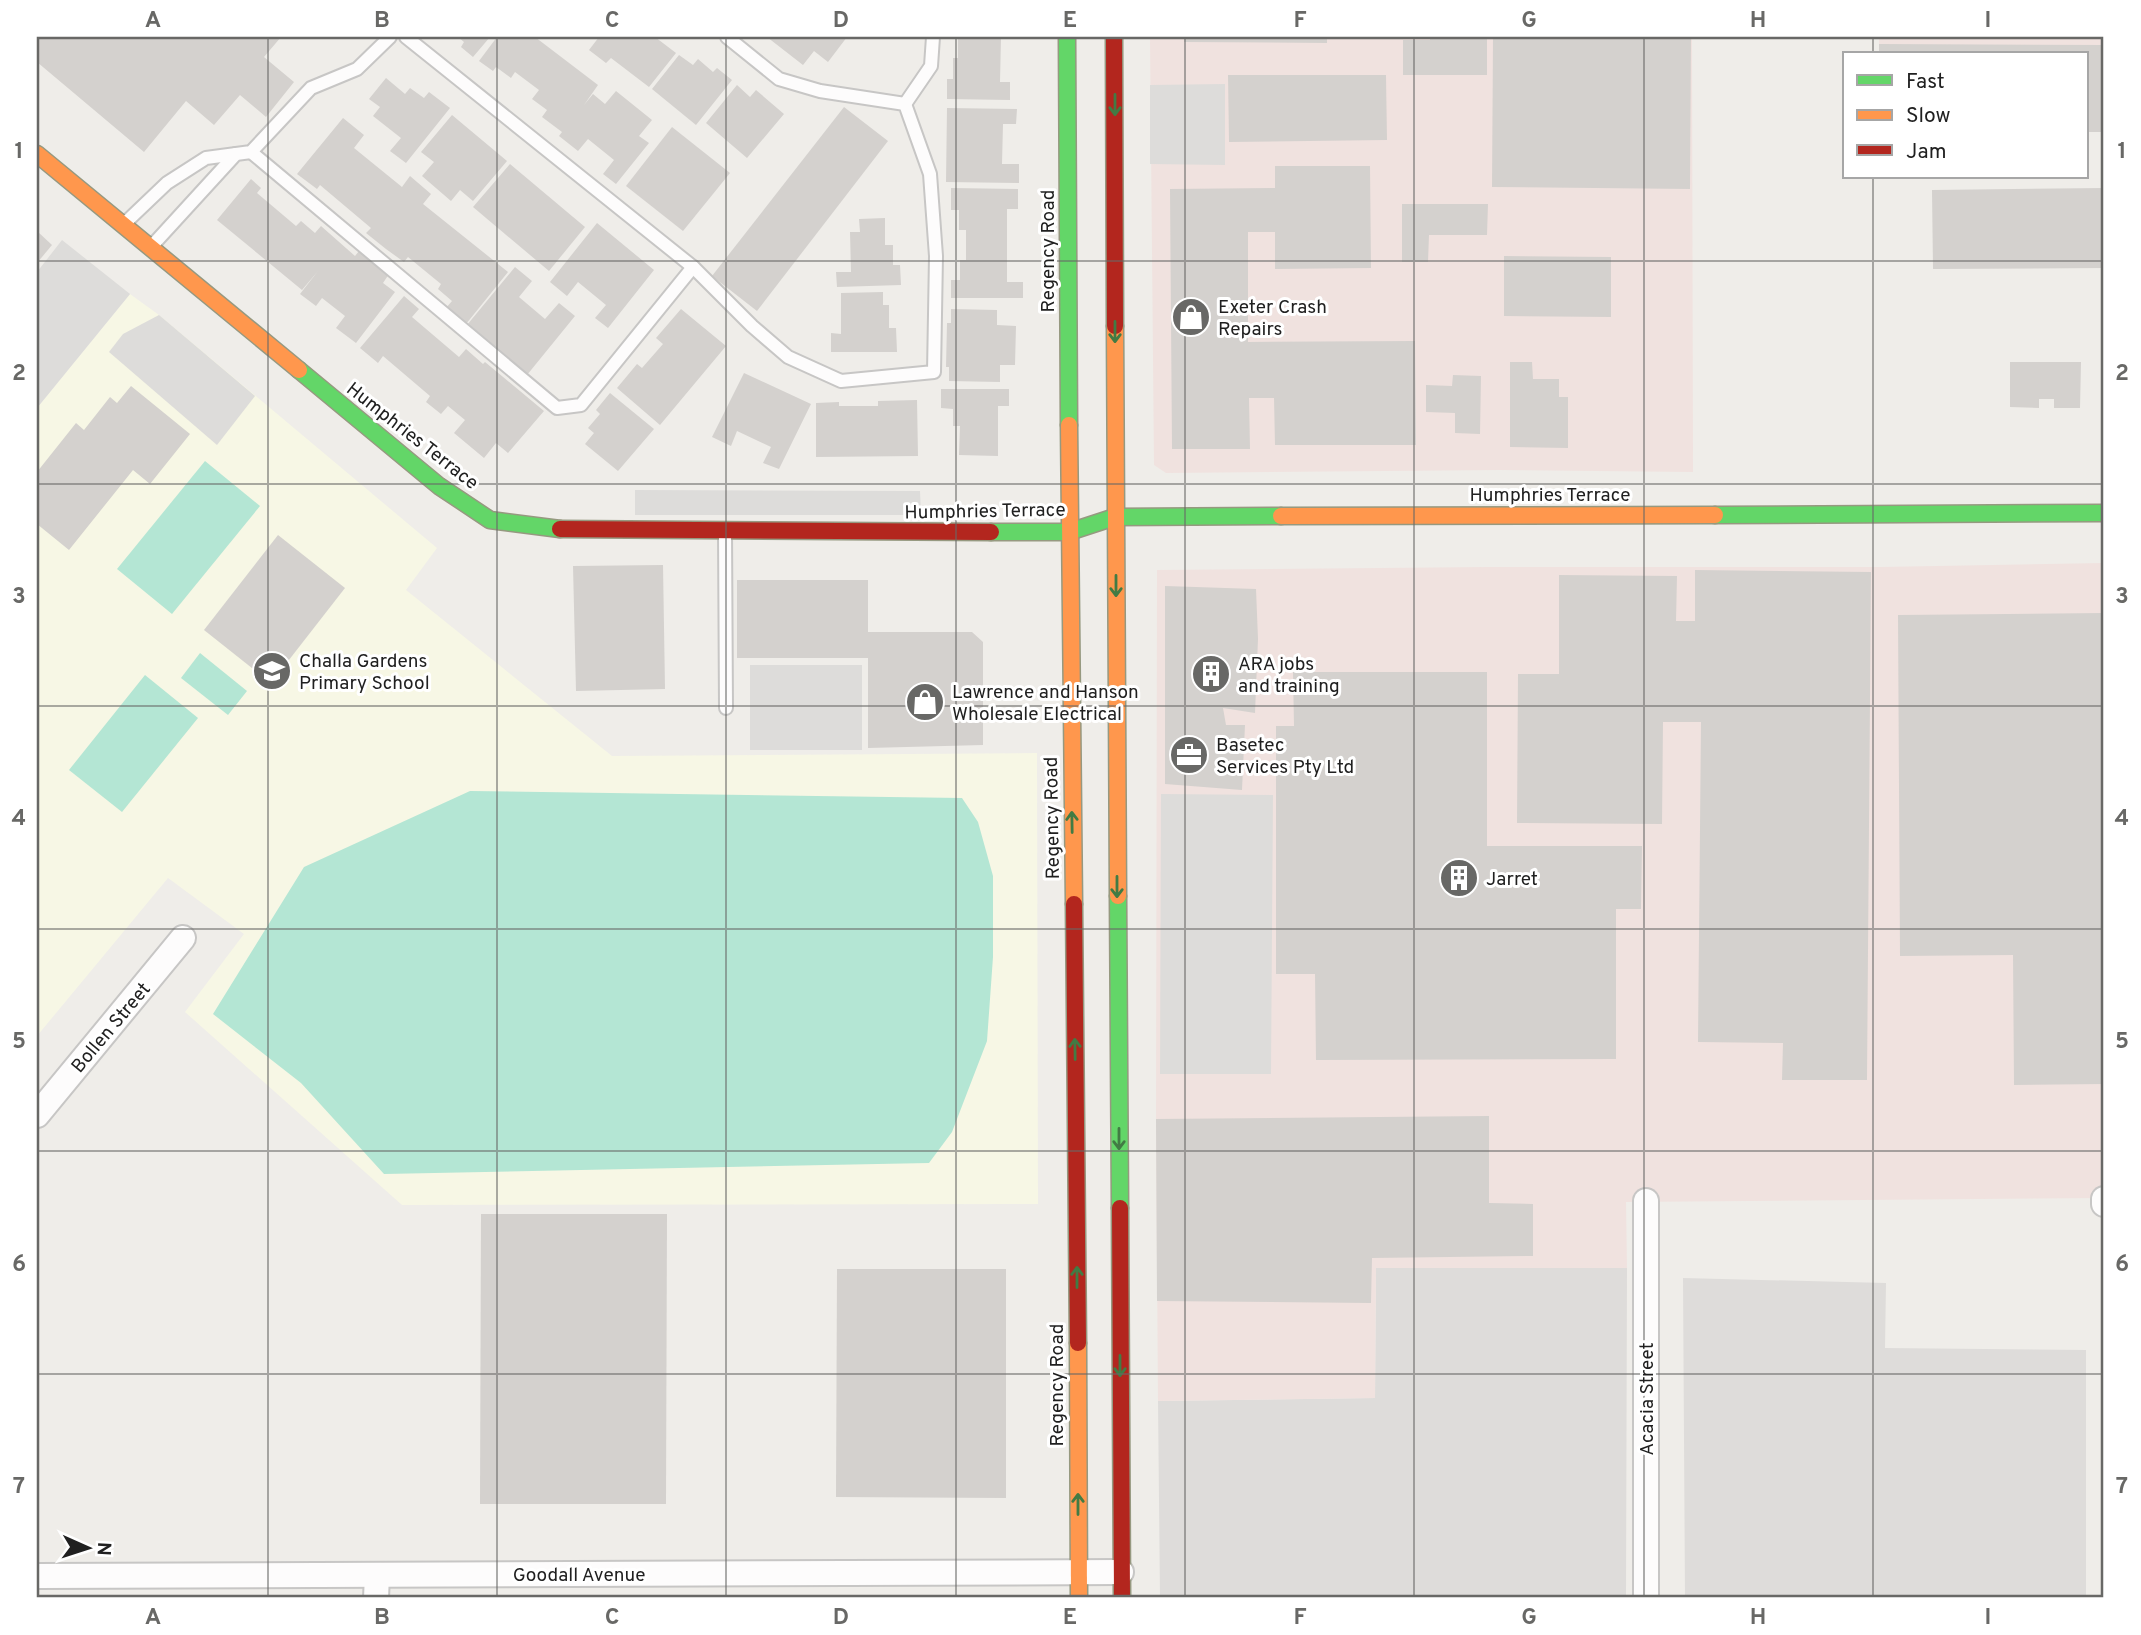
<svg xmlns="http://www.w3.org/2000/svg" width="2141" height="1635" font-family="Overpass,sans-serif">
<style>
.residential{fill:#dedcda}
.commercial{fill:#f0e2df}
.education{fill:#f7f7e5}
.religious{fill:#dddcda}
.pitch{fill:#b4e6d4}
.building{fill:#d4d1ce}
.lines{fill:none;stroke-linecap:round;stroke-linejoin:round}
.lane-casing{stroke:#c7c6c5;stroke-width:16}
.street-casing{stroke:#c7c6c5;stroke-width:28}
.fast-casing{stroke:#969980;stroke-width:19}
.slow-casing{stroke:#969980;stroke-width:19}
.jam-casing{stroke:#969980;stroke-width:19}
.lane{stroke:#fdfcfc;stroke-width:12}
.street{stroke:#fdfcfc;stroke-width:24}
.fast{stroke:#63d668;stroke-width:16}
.slow{stroke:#ff974d;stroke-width:16}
.jam{stroke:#b3261e;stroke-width:16}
.oneway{stroke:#427b44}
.grid{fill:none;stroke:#686866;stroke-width:2;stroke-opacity:0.55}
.labels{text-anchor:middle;stroke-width:6;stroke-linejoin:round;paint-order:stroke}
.street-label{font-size:19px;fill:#202020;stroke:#fff}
.poi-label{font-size:19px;fill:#202020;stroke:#fff;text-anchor:start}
.neatline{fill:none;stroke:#686866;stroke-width:2.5}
.grid-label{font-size:23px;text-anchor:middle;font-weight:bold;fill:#686866}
</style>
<rect width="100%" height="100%" fill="#efede9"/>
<g class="residential">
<path d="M 1376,1268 L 1627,1268 L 1626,1598 L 1160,1598 L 1158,1401 L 1375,1398 Z"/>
<path d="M 1683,1278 L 1886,1283 L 1885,1348 L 2086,1350 L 2086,1598 L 1685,1598 Z"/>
</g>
<g class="commercial">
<path d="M 1150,37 L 1692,37 L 1693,472 L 1499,470 L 1166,473 L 1154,465 Z"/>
<path d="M 1879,37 L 2104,37 L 2104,132 L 2087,132 L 2087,54 L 1879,54 Z"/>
<path d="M 2104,563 L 2104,1198 L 1626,1202 L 1627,1268 L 1376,1268 L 1375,1398 L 1158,1401 L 1156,1119 L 1157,570 L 1487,567 L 1881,567 Z"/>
</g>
<path class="education" d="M 130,294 L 159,315 L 437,548 L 406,590 L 612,756 L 1037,753 L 1038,1204 L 402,1205 L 185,1012 L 244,934 L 168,878 L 37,1036 L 37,408 Z"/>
<g class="religious">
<path d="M 1225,84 L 1225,165 L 1150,164 L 1150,85 Z"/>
<path d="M 62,240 L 130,294 L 37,408 L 37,272 Z"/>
<path d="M 159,315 L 255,396 L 217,445 L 109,352 L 123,334 Z"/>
<path d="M 635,490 L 920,491 L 921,515 L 635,515 Z"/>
<rect x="750" y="665" width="112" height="85"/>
<path d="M 1161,794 L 1273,795 L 1271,1074 L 1160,1074 Z"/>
</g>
<g class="pitch">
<path d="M 205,461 L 260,506 L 172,614 L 117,569 Z"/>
<path d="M 200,653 L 247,691 L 228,715 L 181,678 Z"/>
<path d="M 145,675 L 198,718 L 122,812 L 69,770 Z"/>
<path d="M 470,791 L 962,798 L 978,822 L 993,876 L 993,957 L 987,1041 L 952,1132 L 929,1163 L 384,1174 L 301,1083 L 213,1014 L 304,867 Z"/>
</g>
<g class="building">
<path d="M 37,37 L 281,37 L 264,57 L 294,82 L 266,117 L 240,95 L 214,125 L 186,101 L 144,152 L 37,62 Z"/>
<path d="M 458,37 L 490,37 L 473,57 L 461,47 L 464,42 Z"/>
<path d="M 497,37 L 535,37 L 598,85 L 584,105 L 593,94 L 605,104 L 616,91 L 652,120 L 639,136 L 649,143 L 616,184 L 603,174 L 614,160 L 588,139 L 578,151 L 559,136 L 562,132 L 542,117 L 547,110 L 532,99 L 539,90 L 515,72 L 511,78 L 496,67 L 493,71 L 479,61 Z"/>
<path d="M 599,37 L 655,37 L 676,53 L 649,87 L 611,58 L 606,63 L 589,50 Z"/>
<path d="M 767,37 L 847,37 L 828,62 L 814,51 L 803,65 Z"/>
<path d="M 958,37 L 1001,37 L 1000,82 L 1010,82 L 1010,100 L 947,99 L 947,79 L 953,79 L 953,58 L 958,58 Z"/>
<path d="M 1184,37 L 1327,37 L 1327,43 L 1184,42 Z"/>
<path d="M 1430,37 L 1487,37 L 1487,75 L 1403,75 L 1403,40 L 1430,40 Z"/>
<path d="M 1493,37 L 1691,37 L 1690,189 L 1492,187 Z"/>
<path d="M 1879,44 L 2104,45 L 2104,132 L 2087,132 L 2087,54 L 1879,54 Z"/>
<path d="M 679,55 L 693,65 L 698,59 L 713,72 L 717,68 L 732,80 L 696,125 L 652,89 Z"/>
<path d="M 1228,75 L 1386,75 L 1387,140 L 1229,142 Z"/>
<path d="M 386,78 L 405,94 L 410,88 L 424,98 L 429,92 L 450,108 L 406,163 L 390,151 L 401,138 L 373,116 L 380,107 L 369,99 Z"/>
<path d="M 737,85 L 750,97 L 756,90 L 784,114 L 747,158 L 706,123 Z"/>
<path d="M 844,107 L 888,141 L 757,311 L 712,276 Z"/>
<path d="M 947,108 L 1017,109 L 1016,124 L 1003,124 L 1002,164 L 1019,164 L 1019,183 L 946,182 Z"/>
<path d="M 452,115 L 507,161 L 473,201 L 460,190 L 451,201 L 422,176 L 434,162 L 421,152 Z"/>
<path d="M 343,118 L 364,135 L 354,148 L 402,187 L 410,176 L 431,194 L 423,204 L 508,272 L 466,324 L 446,308 L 452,301 L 438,289 L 441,284 L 408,257 L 404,262 L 386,249 L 366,233 L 371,228 L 320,185 L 317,189 L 297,174 Z"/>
<path d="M 672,127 L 730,173 L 683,231 L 626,186 Z"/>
<path d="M 510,164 L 585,227 L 549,271 L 473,207 Z"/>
<path d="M 1275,166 L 1370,166 L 1371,268 L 1275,269 L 1275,232 L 1248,232 L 1248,342 L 1415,341 L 1416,445 L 1275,445 L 1274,398 L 1249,398 L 1250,449 L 1172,449 L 1170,189 L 1275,188 Z"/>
<path d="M 251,179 L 261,188 L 257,193 L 296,226 L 301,221 L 315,233 L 321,226 L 355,256 L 359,251 L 389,274 L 383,283 L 395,292 L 356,343 L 336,328 L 345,316 L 322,298 L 316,306 L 300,294 L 318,271 L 302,290 L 217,220 Z"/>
<path d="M 951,188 L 1018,189 L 1018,209 L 1007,209 L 1007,282 L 1023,282 L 1023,298 L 951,298 L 951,280 L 960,280 L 960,260 L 966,260 L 966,230 L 959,230 L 959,210 L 951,210 Z"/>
<path d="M 2104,188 L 2104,268 L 1933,269 L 1932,190 Z"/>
<path d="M 1402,204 L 1488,204 L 1487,235 L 1429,235 L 1428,262 L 1402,262 Z"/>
<path d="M 885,218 L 885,245 L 893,245 L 893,265 L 900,265 L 901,285 L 837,287 L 836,272 L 851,272 L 850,232 L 860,232 L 859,219 Z"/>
<path d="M 597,223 L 654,270 L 608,328 L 595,318 L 606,305 L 578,282 L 567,296 L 550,282 Z"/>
<path d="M 37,231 L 52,245 L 37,263 Z"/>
<path d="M 1504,256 L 1611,257 L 1611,317 L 1504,316 Z"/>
<path d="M 515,267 L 532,281 L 519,297 L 545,319 L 559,303 L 575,316 L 527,375 L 467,325 Z"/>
<path d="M 883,292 L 883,305 L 889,305 L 889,328 L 896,328 L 897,352 L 831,352 L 831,333 L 841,334 L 841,293 Z"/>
<path d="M 404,296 L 419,309 L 412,317 L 459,357 L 466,349 L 483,364 L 485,362 L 544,411 L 508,453 L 496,443 L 484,458 L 454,433 L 465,420 L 448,406 L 441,414 L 426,402 L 430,396 L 383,356 L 378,363 L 360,348 Z"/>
<path d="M 681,309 L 726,346 L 660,425 L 617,388 L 637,364 L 642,368 L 663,344 L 656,338 Z"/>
<path d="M 951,309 L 997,310 L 997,325 L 1016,326 L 1015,365 L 1000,365 L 1000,382 L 949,381 L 949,367 L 946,367 L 947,323 L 951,323 Z"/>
<path d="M 1510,362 L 1532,362 L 1533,379 L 1559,379 L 1559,397 L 1568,397 L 1568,448 L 1510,447 Z"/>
<path d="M 2010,362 L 2081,362 L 2080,408 L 2054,408 L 2054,399 L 2039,399 L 2039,408 L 2010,407 Z"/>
<path d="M 744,373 L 811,404 L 779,469 L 763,463 L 771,447 L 737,431 L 731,446 L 712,437 Z"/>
<path d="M 1453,375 L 1481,376 L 1480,434 L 1455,433 L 1455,413 L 1426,412 L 1426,385 L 1452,386 Z"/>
<path d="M 131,386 L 190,434 L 150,484 L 133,470 L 69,550 L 37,524 L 37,472 L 76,423 L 84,430 L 110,397 L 117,403 Z"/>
<path d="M 941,389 L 1009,389 L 1009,406 L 998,406 L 998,456 L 959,455 L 960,426 L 953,426 L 953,409 L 941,408 Z"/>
<path d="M 610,393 L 654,429 L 618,471 L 585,444 L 594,433 L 588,428 L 600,414 L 596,410 Z"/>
<path d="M 917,400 L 918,456 L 816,457 L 816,403 L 839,402 L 839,406 L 878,406 L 878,401 Z"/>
<path d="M 278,535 L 345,588 L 271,683 L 204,630 Z"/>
<path d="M 663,565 L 665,689 L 576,691 L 573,566 Z"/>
<path d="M 1695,570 L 1871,572 L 1867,1080 L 1782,1080 L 1783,1043 L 1698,1042 L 1701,722 L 1663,722 L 1662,824 L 1517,823 L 1518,674 L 1559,674 L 1559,575 L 1677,576 L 1676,621 L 1695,621 Z"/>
<path d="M 737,580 L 868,580 L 868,632 L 972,632 L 983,642 L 983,745 L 868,748 L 868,658 L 737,658 Z"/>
<path d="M 1165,586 L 1256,589 L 1258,639 L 1255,713 L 1223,708 L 1226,725 L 1245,725 L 1242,790 L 1165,784 Z"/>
<path d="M 2104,613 L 2104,1084 L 2014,1085 L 2013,955 L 1900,956 L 1898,615 Z"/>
<path d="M 1293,672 L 1487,672 L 1487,846 L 1642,846 L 1641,909 L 1616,909 L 1616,1059 L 1316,1060 L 1315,974 L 1276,974 L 1276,726 L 1294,726 Z"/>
<path d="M 1489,1116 L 1489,1203 L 1533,1204 L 1533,1256 L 1372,1258 L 1371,1303 L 1157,1301 L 1156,1119 Z"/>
<path d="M 481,1214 L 667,1214 L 666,1504 L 480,1504 Z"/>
<path d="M 837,1269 L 1006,1269 L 1006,1498 L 836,1497 Z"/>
</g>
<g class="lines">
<defs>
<g id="lane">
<path d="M 406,37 L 693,267 L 752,326 L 788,357 L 841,381 L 934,372 L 936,256 L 930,174 L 905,104 L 820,91 L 779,79 L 727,37"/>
<path d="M 905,104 L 931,66 L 933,37"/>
<path d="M 251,152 L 557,408 L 581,405 L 693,267"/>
<path d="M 124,224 L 167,183 L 206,158 L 236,154"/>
<path d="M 150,248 L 236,154 L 251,152 L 311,88 L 357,69 L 390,37"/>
<path d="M 725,531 L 726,708"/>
</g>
<g id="street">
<path d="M 37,1115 L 183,938"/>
<path d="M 2104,1199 L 2104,1204"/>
<path d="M 1646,1201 L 1646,1598"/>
<path d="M 37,1576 L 1121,1572"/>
<path d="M 376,1598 L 377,1575"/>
</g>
<g id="fast">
<path d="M 1067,37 L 1069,425"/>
<path d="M 299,370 L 439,486 L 490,520 L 560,529"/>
<path d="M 1715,515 L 2104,513"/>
<path d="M 991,532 L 1069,532 L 1115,517 L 1281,516"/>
<path d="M 1118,896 L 1120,1208"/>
</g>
<g id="slow">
<path d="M 37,154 L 299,370"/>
<path d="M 1115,326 L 1118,896"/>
<path d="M 1069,425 L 1074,904"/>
<path d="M 1281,516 L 1715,515"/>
<path d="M 1078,1343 L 1079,1598"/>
</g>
<g id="jam">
<path d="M 1114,37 L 1115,326"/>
<path d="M 560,529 L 991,532"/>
<path d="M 1074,904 L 1078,1343"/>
<path d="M 1120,1208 L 1122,1598"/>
</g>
</defs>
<use href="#lane" class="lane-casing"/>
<use href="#street" class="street-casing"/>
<use href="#fast" class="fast-casing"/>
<use href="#slow" class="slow-casing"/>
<use href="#jam" class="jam-casing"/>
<use href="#lane" class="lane"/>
<use href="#street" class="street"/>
<use href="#fast" class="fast"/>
<use href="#slow" class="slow"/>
<use href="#jam" class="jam"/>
</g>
<defs><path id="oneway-shaft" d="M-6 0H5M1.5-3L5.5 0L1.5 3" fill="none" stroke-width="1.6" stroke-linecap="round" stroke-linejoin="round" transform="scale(1.75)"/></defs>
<g class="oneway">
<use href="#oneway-shaft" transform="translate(1115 105) rotate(90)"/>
<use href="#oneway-shaft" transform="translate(1115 332) rotate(90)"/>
<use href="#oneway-shaft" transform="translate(1116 586) rotate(90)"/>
<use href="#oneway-shaft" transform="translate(1072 822) rotate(-91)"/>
<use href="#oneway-shaft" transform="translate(1117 887) rotate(90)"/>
<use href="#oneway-shaft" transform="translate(1075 1049) rotate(-91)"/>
<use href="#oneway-shaft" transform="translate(1119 1139) rotate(90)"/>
<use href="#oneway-shaft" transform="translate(1077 1277) rotate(-90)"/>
<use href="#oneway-shaft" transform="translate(1120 1366) rotate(90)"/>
<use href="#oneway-shaft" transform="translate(1078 1504) rotate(-90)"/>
</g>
<path class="grid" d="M 268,37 L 268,1598M 497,37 L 497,1598M 726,37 L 726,1598M 956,37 L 956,1598M 1185,37 L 1185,1598M 1414,37 L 1414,1598M 1644,37 L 1644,1598M 1873,37 L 1873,54M 1873,177 L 1873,1598M 37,261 L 2104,261M 37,484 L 2104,484M 37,706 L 2104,706M 37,929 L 2104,929M 37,1151 L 2104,1151M 37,1374 L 2104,1374"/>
<defs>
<symbol id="shop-disc" viewBox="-11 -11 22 22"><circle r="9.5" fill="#686866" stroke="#fff"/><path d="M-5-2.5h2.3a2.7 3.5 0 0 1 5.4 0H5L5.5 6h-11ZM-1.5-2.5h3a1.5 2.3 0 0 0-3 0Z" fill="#fff"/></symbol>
<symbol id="school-disc" viewBox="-11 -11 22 22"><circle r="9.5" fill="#686866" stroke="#fff"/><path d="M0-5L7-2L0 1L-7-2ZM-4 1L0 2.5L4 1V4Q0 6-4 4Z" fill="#fff"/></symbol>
<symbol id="building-disc" viewBox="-11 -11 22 22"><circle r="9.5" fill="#686866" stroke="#fff"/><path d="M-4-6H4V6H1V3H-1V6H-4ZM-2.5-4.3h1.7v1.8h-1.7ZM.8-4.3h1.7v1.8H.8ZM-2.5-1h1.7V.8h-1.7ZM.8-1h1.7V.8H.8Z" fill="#fff"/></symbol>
<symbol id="office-disc" viewBox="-11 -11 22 22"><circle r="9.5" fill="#686866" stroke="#fff"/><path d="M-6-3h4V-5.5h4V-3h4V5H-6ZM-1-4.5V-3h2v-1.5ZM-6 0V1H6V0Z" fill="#fff"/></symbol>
</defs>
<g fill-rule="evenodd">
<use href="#shop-disc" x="1169" y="295" width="44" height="44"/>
<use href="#school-disc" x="250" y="649" width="44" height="44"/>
<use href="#building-disc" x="1189" y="652" width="44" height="44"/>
<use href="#shop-disc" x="903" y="680" width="44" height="44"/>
<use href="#office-disc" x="1167" y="733" width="44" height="44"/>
<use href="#building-disc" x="1437" y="856" width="44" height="44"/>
</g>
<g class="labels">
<g class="street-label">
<text transform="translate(1047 251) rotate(-90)" y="7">Regency Road</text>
<text transform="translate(413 435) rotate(38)" y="7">Humphries Terrace</text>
<text x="1550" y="501">Humphries Terrace</text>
<text transform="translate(985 510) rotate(-1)" y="7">Humphries Terrace</text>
<text transform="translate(1051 818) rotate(-91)" y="7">Regency Road</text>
<text transform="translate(110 1027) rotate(-50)" y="7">Bollen Street</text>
<text transform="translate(1056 1385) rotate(-90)" y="7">Regency Road</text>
<text transform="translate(1646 1399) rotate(-90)" y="7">Acacia Street</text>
<text x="579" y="1581">Goodall Avenue</text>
</g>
<g class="poi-label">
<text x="1218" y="313">Exeter Crash<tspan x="1218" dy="22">Repairs</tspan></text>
<text x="299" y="667">Challa Gardens<tspan x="299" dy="22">Primary School</tspan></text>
<text x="1238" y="670">ARA jobs<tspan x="1238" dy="22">and training</tspan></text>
<text x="952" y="698">Lawrence and Hanson<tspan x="952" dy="22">Wholesale Electrical</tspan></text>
<text x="1216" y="751">Basetec<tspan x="1216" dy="22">Services Pty Ltd</tspan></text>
<text x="1486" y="885">Jarret</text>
</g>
</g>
<rect width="2141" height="1635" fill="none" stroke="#ffffff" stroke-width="77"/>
<rect x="1843" y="52" width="245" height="126" fill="#ffffff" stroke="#a6a6a6" stroke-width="2"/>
<rect x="1857" y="75" width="35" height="10" fill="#63d668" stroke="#a6a6a6" stroke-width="2"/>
<text x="1906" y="88" font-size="21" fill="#202020">Fast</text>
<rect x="1857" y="110" width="35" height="10" fill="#ff974d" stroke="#a6a6a6" stroke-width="2"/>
<text x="1906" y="122" font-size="21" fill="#202020">Slow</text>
<rect x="1857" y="145" width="35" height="10" fill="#b3261e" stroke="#a6a6a6" stroke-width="2"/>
<text x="1906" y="158" font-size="21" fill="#202020">Jam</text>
<g transform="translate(88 1548) rotate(93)" stroke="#ffffff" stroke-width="5" paint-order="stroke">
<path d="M0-5L12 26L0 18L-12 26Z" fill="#202020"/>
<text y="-10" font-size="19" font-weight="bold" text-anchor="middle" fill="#202020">N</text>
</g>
<rect x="38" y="38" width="2064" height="1558" class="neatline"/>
<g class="grid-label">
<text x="153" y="27">A</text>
<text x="382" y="27">B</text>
<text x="612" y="27">C</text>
<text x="841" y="27">D</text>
<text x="1070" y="27">E</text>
<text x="1300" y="27">F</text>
<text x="1529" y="27">G</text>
<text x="1758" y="27">H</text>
<text x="1988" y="27">I</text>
<text x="19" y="158">1</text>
<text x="2122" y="158">1</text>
<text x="19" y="380">2</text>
<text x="2122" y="380">2</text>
<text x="19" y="603">3</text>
<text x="2122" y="603">3</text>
<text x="19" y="825">4</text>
<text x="2122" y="825">4</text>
<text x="19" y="1048">5</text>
<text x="2122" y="1048">5</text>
<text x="19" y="1271">6</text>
<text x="2122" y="1271">6</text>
<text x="19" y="1493">7</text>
<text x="2122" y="1493">7</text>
<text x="153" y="1624">A</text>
<text x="382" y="1624">B</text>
<text x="612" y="1624">C</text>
<text x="841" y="1624">D</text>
<text x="1070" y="1624">E</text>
<text x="1300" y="1624">F</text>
<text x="1529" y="1624">G</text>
<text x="1758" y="1624">H</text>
<text x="1988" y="1624">I</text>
</g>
</svg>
